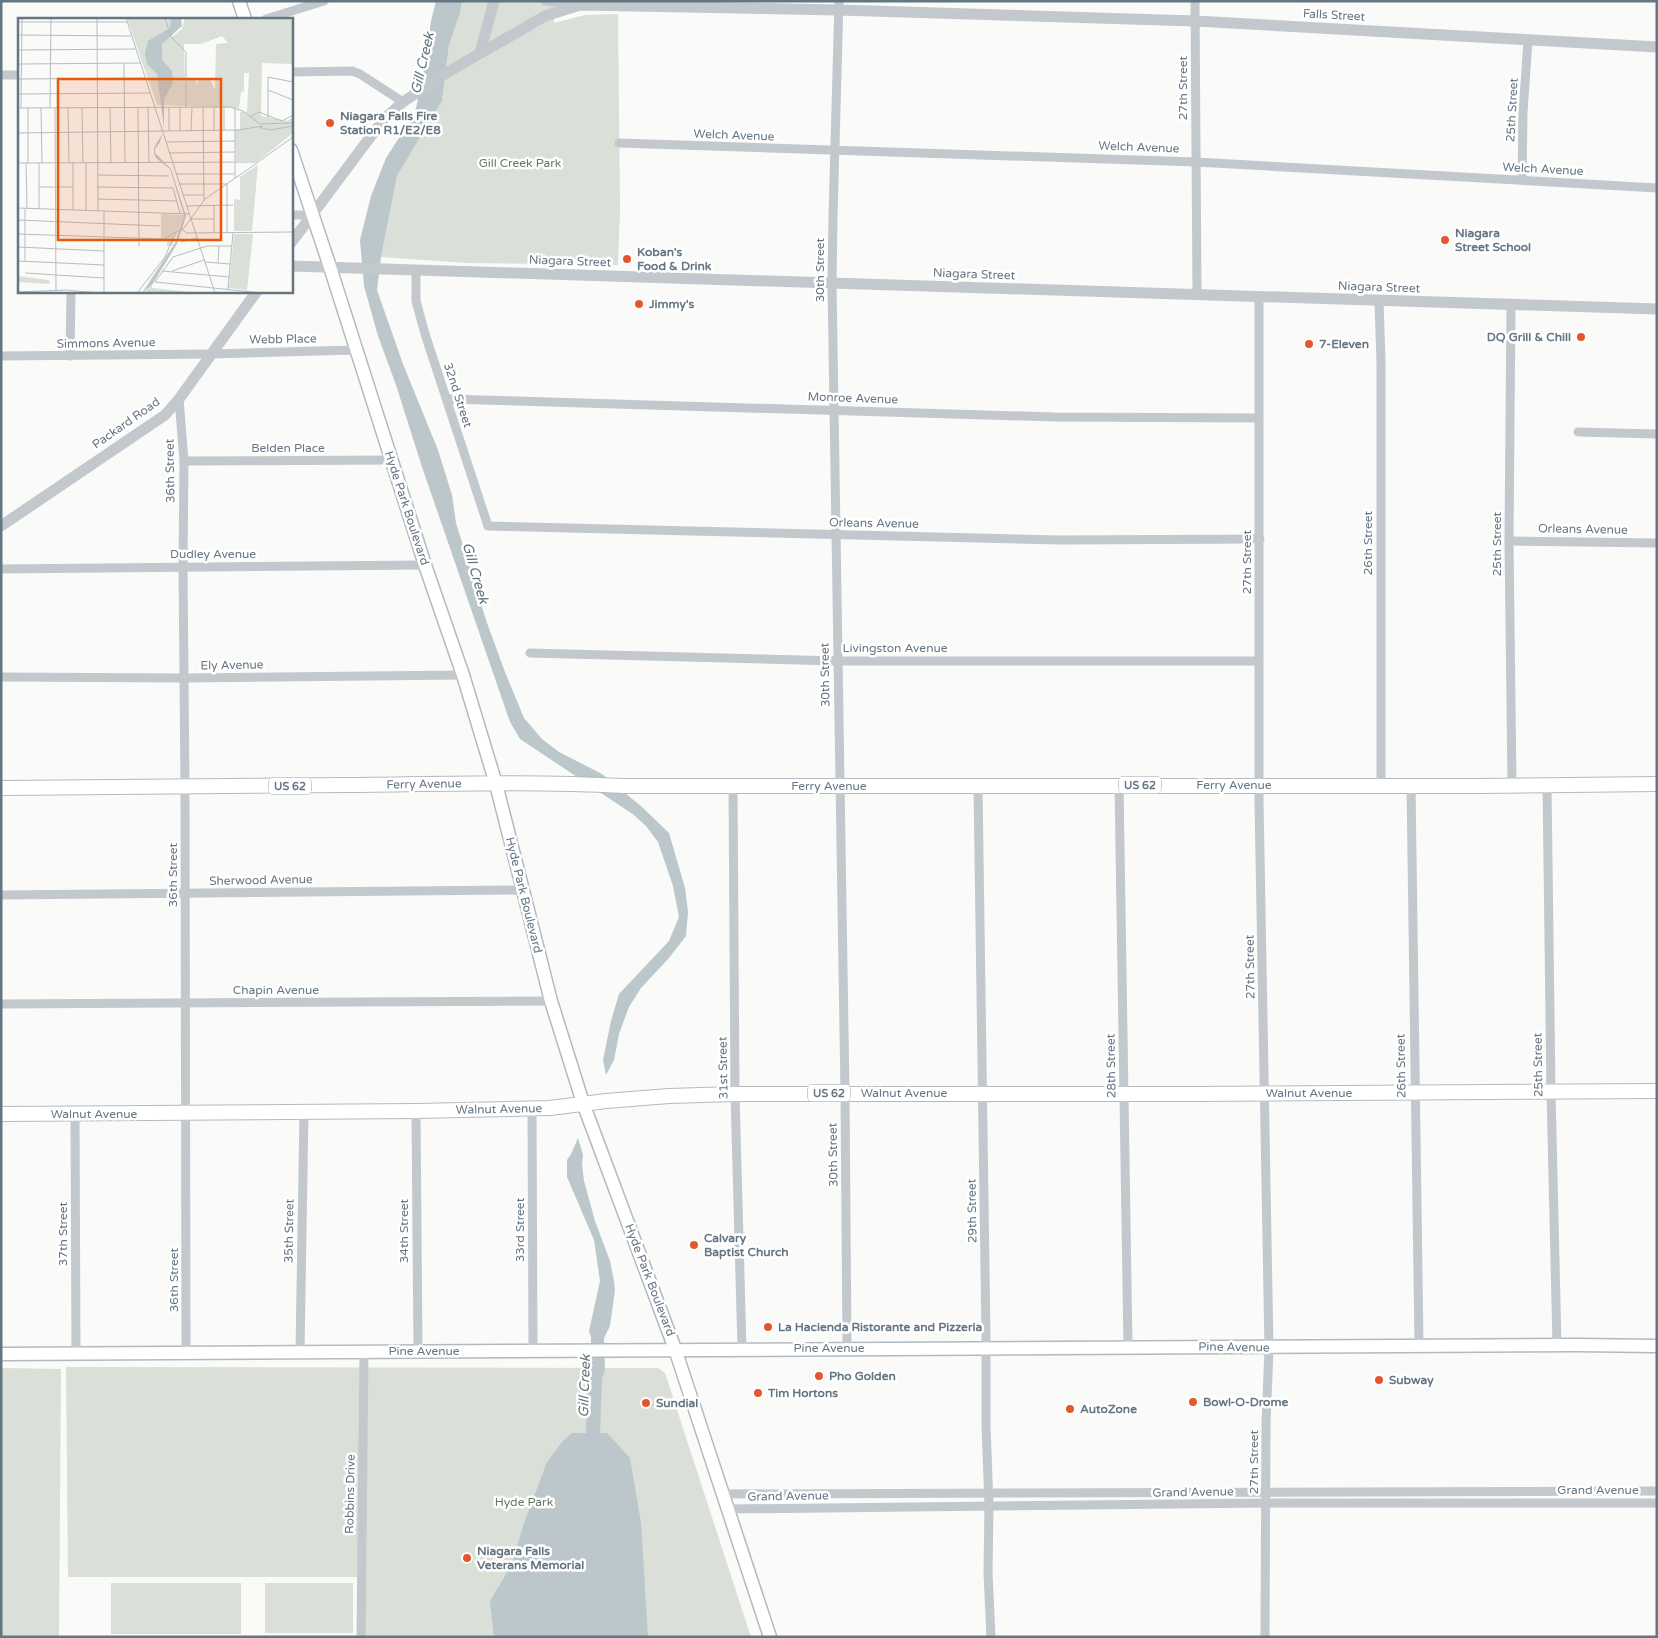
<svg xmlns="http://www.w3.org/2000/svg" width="1658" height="1638" font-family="'Varela Round',sans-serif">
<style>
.green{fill:#dadfd7}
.water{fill:#bbc7cb}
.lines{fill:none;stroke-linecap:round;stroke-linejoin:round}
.secondary-casing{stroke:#b3babf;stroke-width:15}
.primary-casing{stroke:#b5babe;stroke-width:16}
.minor{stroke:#c3c8cc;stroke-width:9}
.tertiary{stroke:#c3c8cc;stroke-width:11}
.secondary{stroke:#fff;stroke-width:12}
.primary{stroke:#fff;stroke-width:14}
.poi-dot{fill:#e4572e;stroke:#fff;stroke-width:2}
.labels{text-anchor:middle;stroke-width:5;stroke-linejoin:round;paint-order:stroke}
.shield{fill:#fff;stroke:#939fa8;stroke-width:1}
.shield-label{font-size:11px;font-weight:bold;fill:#657683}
.street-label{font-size:12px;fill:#657683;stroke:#fff}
.poi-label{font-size:12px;font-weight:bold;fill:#657683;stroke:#fff;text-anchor:start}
.park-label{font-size:12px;fill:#687a64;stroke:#fff}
.water-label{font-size:14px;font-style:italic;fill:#60757c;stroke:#fff}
.inset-road{fill:none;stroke:#b5bdc2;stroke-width:1}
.view{fill:#e8590c;fill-opacity:0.15;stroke:#e8590c;stroke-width:2.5}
.inset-edge{fill:none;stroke:#657683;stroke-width:2.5}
</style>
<rect width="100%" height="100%" fill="#fafaf8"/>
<g class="green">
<path d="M 462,1 L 554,1 L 554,23 L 585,15 L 618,14 L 620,209 L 618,265 L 467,263 L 381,257 L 397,176 L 442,101 L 449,45 L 460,13 Z"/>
<path d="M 66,1367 L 658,1368 L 665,1373 L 751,1637 L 365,1637 L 365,1577 L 68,1577 Z"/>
<path d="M 1,1368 L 61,1369 L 59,1637 L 1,1637 Z"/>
<rect x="111" y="1583" width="130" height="51"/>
<rect x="265" y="1583" width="88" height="50"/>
</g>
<g class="water">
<path d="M 436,1 L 462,1 L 460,13 L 449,45 L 442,101 L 397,176 L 381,257 L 377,290 L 403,364 L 438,450 L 452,495 L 456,523 L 487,623 L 505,672 L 524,718 L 542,739 L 559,752 L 602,774 L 642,807 L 669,833 L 685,888 L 688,912 L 686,936 L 669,958 L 641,988 L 629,1007 L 619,1034 L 614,1060 L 606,1075 L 603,1060 L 611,1021 L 619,994 L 669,941 L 679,917 L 673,886 L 658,842 L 646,826 L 634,815 L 520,739 L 510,722 L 422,467 L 396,385 L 378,336 L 364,286 L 360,240 L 371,196 L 386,158 L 415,113 L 426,60 L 431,21 Z"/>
<path d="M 578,1138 L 583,1155 L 582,1165 L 584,1181 L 595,1221 L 610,1261 L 614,1281 L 615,1290 L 610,1326 L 604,1338 L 605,1371 L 602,1378 L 600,1433 L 607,1433 L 630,1458 L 641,1523 L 648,1637 L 494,1637 L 490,1601 L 512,1564 L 524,1523 L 547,1462 L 562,1442 L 572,1433 L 586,1433 L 588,1375 L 591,1371 L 591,1337 L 589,1331 L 600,1281 L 594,1240 L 567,1177 L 567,1160 L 571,1154 Z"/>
</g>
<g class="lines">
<defs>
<g id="secondary">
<path d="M 239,1 L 245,19"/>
<path d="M 291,150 L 330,267 L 425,565 L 463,675 L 496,784 L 551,1001 L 583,1103 L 675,1349 L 770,1637"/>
<path d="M 1,1354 L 1578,1345 L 1657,1346"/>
</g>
<g id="primary">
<path d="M 1,788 C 118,788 234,787 350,785 C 441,784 532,781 623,786 L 1479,786 L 1657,784"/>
<path d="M 1,1114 L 416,1111 L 550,1108 L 606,1101 L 669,1096 L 735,1094 L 1195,1094 L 1657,1091"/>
</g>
</defs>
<use href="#secondary" class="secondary-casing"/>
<use href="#primary" class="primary-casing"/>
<g class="minor">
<path d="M 545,1 L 577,5"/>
<path d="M 839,1 L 833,216 L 832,283 L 845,1093 L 847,1348"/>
<path d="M 1195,1 L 1197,295"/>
<path d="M 266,19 L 324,1"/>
<path d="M 291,72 L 352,71 L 360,74 L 403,102"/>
<path d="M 1,75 L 19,75"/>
<path d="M 619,143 L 1196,162 L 1657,188"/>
<path d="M 1522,180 L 1523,112 L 1528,41"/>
<path d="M 291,215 L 312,215"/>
<path d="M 416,270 L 416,301 L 425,334 L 488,526 L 1061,540 L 1260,539"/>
<path d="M 1259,297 L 1259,801 L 1269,1348 L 1266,1424 L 1265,1637"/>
<path d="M 1379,301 L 1381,362 L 1381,785"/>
<path d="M 1511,303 L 1509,541 L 1512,785"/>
<path d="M 1,356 L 212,354 L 356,350"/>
<path d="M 70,356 L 71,291"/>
<path d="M 179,399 L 184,461 L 183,567 L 185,788 L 186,1352"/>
<path d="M 447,399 L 1055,417 L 1259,418"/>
<path d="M 1578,432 L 1657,434"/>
<path d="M 184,461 L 392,460"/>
<path d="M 1509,541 L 1657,543"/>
<path d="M 1,569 L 425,565"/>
<path d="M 530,653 L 838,661 L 1259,661"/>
<path d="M 1,677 L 185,678 L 463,675"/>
<path d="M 1119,785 L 1128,1347"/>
<path d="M 1411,785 L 1419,1345"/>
<path d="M 1547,785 L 1551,1092 L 1557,1345"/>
<path d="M 733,786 L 735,1094 L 742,1349"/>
<path d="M 978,786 L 986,1337 L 986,1426 L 989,1506 L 988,1573 L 991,1637"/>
<path d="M 1,895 L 522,890"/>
<path d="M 1,1004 L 551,1001"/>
<path d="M 532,1109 L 533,1351"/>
<path d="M 416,1111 L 418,1351"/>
<path d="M 75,1114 L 76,1354"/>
<path d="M 300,1351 L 304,1112"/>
<path d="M 724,1494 L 1657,1491"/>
<path d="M 729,1509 L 1266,1503 L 1657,1503"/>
<path d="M 361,1637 L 364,1351"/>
</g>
<g class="tertiary">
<path d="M 480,53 L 494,1"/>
<path d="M 291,243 L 383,120 L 403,102 L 448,72 L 545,16 L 580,5 L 839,10 L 1195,21 L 1657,47"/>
<path d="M 291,266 L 1657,309"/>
<path d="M 1,526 L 165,415 L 179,399 L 257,291"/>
</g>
<use href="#secondary" class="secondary"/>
<use href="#primary" class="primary"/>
</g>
<g class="poi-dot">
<circle cx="330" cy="123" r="5"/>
<circle cx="1445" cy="240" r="5"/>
<circle cx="627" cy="259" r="5"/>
<circle cx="639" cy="304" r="5"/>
<circle cx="1581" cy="337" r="5"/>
<circle cx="1309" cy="344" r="5"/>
<circle cx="694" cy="1245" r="5"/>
<circle cx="768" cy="1327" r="5"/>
<circle cx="819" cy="1376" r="5"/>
<circle cx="1379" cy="1380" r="5"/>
<circle cx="758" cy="1393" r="5"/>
<circle cx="1193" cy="1402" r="5"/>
<circle cx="646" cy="1403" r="5"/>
<circle cx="1070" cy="1409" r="5"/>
<circle cx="467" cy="1558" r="5"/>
</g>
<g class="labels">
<g class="shield">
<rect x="1119" y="776.5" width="42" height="17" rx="4"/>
<rect x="269" y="777.5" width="42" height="17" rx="4"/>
<rect x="808" y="1084.5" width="42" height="17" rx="4"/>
</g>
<g class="shield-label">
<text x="1140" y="789">US 62</text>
<text x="290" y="790">US 62</text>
<text x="829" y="1097">US 62</text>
</g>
<g class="street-label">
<text transform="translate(1334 15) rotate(3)" y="4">Falls Street</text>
<text transform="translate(1183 88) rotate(-90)" y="4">27th Street</text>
<text transform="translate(1512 110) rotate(-87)" y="4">25th Street</text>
<text transform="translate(734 135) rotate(2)" y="4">Welch Avenue</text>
<text transform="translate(1139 147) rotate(2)" y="4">Welch Avenue</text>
<text transform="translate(1543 169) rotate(3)" y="4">Welch Avenue</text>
<text transform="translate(570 261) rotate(2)" y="4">Niagara Street</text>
<text transform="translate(820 270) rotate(-90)" y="4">30th Street</text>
<text transform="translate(974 274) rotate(2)" y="4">Niagara Street</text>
<text transform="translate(1379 287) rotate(2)" y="4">Niagara Street</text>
<text transform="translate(283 339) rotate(-1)" y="4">Webb Place</text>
<text transform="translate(106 343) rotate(-1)" y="4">Simmons Avenue</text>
<text transform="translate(458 395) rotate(72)" y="4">32nd Street</text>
<text transform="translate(853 398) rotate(2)" y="4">Monroe Avenue</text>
<text transform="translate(126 423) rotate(-35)" y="4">Packard Road</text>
<text x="288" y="452">Belden Place</text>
<text transform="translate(170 471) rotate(-91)" y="4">36th Street</text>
<text transform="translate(407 508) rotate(72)" y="4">Hyde Park Boulevard</text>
<text transform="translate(874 523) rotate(1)" y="4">Orleans Avenue</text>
<text transform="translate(1583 529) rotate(1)" y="4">Orleans Avenue</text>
<text transform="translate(1368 543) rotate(-90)" y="4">26th Street</text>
<text transform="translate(1497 544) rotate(-90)" y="4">25th Street</text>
<text x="213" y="558">Dudley Avenue</text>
<text transform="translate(1247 562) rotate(-90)" y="4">27th Street</text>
<text x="895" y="652">Livingston Avenue</text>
<text transform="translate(232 665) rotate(-1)" y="4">Ely Avenue</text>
<text transform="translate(825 675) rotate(-91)" y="4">30th Street</text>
<text transform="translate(424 784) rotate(-1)" y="4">Ferry Avenue</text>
<text x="1234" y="789">Ferry Avenue</text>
<text x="829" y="790">Ferry Avenue</text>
<text transform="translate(173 875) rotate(-90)" y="4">36th Street</text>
<text transform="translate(261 880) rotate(-1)" y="4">Sherwood Avenue</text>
<text transform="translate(524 895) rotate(76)" y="4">Hyde Park Boulevard</text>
<text transform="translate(1250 967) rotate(-91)" y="4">27th Street</text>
<text x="276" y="994">Chapin Avenue</text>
<text transform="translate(1538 1065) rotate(-91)" y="4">25th Street</text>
<text transform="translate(1111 1066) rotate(-91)" y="4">28th Street</text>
<text transform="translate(1401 1066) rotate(-91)" y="4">26th Street</text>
<text transform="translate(723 1068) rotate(-91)" y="4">31st Street</text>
<text x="904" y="1097">Walnut Avenue</text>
<text x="1309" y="1097">Walnut Avenue</text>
<text transform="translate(499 1109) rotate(-1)" y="4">Walnut Avenue</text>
<text x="94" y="1118">Walnut Avenue</text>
<text transform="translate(833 1155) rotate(-91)" y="4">30th Street</text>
<text transform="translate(972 1211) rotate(-91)" y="4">29th Street</text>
<text transform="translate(520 1230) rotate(-90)" y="4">33rd Street</text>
<text transform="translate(289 1231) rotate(-89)" y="4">35th Street</text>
<text transform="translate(404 1231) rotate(-90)" y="4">34th Street</text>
<text transform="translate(63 1234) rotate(-90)" y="4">37th Street</text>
<text transform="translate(174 1280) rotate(-90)" y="4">36th Street</text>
<text transform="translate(650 1280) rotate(69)" y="4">Hyde Park Boulevard</text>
<text transform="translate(1234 1347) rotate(1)" y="4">Pine Avenue</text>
<text x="829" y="1352">Pine Avenue</text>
<text x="424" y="1355">Pine Avenue</text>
<text transform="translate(1254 1462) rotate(-90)" y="4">27th Street</text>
<text x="1598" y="1494">Grand Avenue</text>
<text transform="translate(1193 1492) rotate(-1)" y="4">Grand Avenue</text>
<text transform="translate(350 1494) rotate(-89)" y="4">Robbins Drive</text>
<text transform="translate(788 1496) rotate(-1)" y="4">Grand Avenue</text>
</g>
<g class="poi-label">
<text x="340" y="120">Niagara Falls Fire<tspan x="340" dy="14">Station R1/E2/E8</tspan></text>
<text x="1455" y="237">Niagara<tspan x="1455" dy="14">Street School</tspan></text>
<text x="637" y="256">Koban's<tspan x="637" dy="14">Food &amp; Drink</tspan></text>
<text x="649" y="308">Jimmy's</text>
<text x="1571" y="341" text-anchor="end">DQ Grill &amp; Chill</text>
<text x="1319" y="348">7-Eleven</text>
<text x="704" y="1242">Calvary<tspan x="704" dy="14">Baptist Church</tspan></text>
<text x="778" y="1331">La Hacienda Ristorante and Pizzeria</text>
<text x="829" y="1380">Pho Golden</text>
<text x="1389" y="1384">Subway</text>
<text x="768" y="1397">Tim Hortons</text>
<text x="1203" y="1406">Bowl-O-Drome</text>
<text x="656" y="1407">Sundial</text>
<text x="1080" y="1413">AutoZone</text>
<text x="477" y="1555">Niagara Falls<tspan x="477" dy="14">Veterans Memorial</tspan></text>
</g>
<g class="park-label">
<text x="520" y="167">Gill Creek Park</text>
<text x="524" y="1506">Hyde Park</text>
</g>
<g class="water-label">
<text transform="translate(422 63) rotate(-77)" y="5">Gill Creek</text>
<text transform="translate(476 573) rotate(74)" y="5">Gill Creek</text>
<text transform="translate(584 1386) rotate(-88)" y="5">Gill Creek</text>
</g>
</g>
<g transform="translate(18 18)">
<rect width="275" height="275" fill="#fafaf8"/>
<path d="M 109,0 L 154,0 L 154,19 L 164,11 L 167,0 L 275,0 L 275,46 L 244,45 L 243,98 L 269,103 L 275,99 L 275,115 L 240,143 L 218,143 L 217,111 L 222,111 L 222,94 L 229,94 L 231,55 L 226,55 L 226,73 L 223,74 L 221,90 L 139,87 ZM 204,18 L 210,25 L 198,26 L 197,72 L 192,61 L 180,61 L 179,67 L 177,61 L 169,61 L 167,67 L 166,26 L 183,26 ZM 240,147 L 234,213 L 216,213 L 216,181 L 222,182 L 222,159 ZM 143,196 L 166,197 L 154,228 L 149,228 L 149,220 L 143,221 ZM 216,216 L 235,216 L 229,272 L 211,270 ZM 0,258 L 31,262 L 32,266 L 0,264 ZM 134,267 L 134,270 L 181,275 L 126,275 Z" fill="#dadfd7" fill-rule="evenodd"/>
<path d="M 153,0 L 163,0 L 164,8 L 144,26 L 144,42 L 154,53 L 155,65 L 146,81 L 146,110 L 139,56 L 129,46 L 127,35 L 130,23 L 152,10 ZM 144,116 L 142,124 L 137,131 L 137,135 L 153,151 L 168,198 L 159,226 L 134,267 L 124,275 L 157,225 L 166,197 L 152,151 L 138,140 L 136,135 L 136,130 Z" fill="#bbc7cb"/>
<path class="inset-road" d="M 79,0 L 80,193M 108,0 L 197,275M 147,0 L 153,19 L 168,34 L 168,89M 0,4 L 109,4M 0,17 L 113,18M 0,32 L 118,31M 0,46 L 123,45M 106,46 L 107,145M 0,61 L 127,60M 250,72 L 275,82M 0,76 L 132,75M 120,89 L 121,228M 130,89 L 131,145M 151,89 L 151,113M 162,89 L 162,113M 185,89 L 186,183M 196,89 L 196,112M 206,89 L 206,112M 0,90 L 212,89 L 225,93 L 242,106 L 275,105M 3,90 L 4,0M 10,90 L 10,145M 23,90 L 24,145M 32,90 L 33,0M 37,90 L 38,272M 50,90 L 51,145M 64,90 L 65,145M 92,90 L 93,145M 217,90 L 217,160M 232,99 L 241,94 L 264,103 L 275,97M 250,100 L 250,59 L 275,64M 241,109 L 252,112 L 275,108M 173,113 L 174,89M 0,114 L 0,145M 0,115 L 220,112 L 245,108M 149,124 L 217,123M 152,135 L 217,134M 0,145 L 240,144 L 275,119M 8,145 L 9,191M 21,145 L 21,191M 55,145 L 55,192M 68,145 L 68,192M 159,156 L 216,156M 80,157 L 151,158M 161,166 L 209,166 L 209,215M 21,169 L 55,169M 79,169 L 155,170 L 162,195M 165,177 L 185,177M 80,181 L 159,183M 168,188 L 215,187M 0,190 L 171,196M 86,194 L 86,275M 173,201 L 196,201M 0,202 L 142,208M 164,212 L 169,215 L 275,214M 196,215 L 196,187M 0,216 L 146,221 L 166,210 L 187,181 L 239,145M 163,224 L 179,220M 214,228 L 189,228 L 155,239 L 137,264 L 244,275M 0,229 L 86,233M 0,243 L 86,247M 7,243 L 7,191M 187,244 L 212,246M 200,245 L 201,228M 144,253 L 211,259M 154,253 L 186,242M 7,255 L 86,260M 210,271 L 215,215M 0,274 L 48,272 L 81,275M 119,275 L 147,239 L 156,218"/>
<path class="view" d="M 40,61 L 203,61 L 203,222 L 40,222 Z"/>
<rect width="275" height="275" class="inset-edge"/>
</g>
<rect width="1658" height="1638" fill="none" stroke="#657683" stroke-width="5"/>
</svg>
